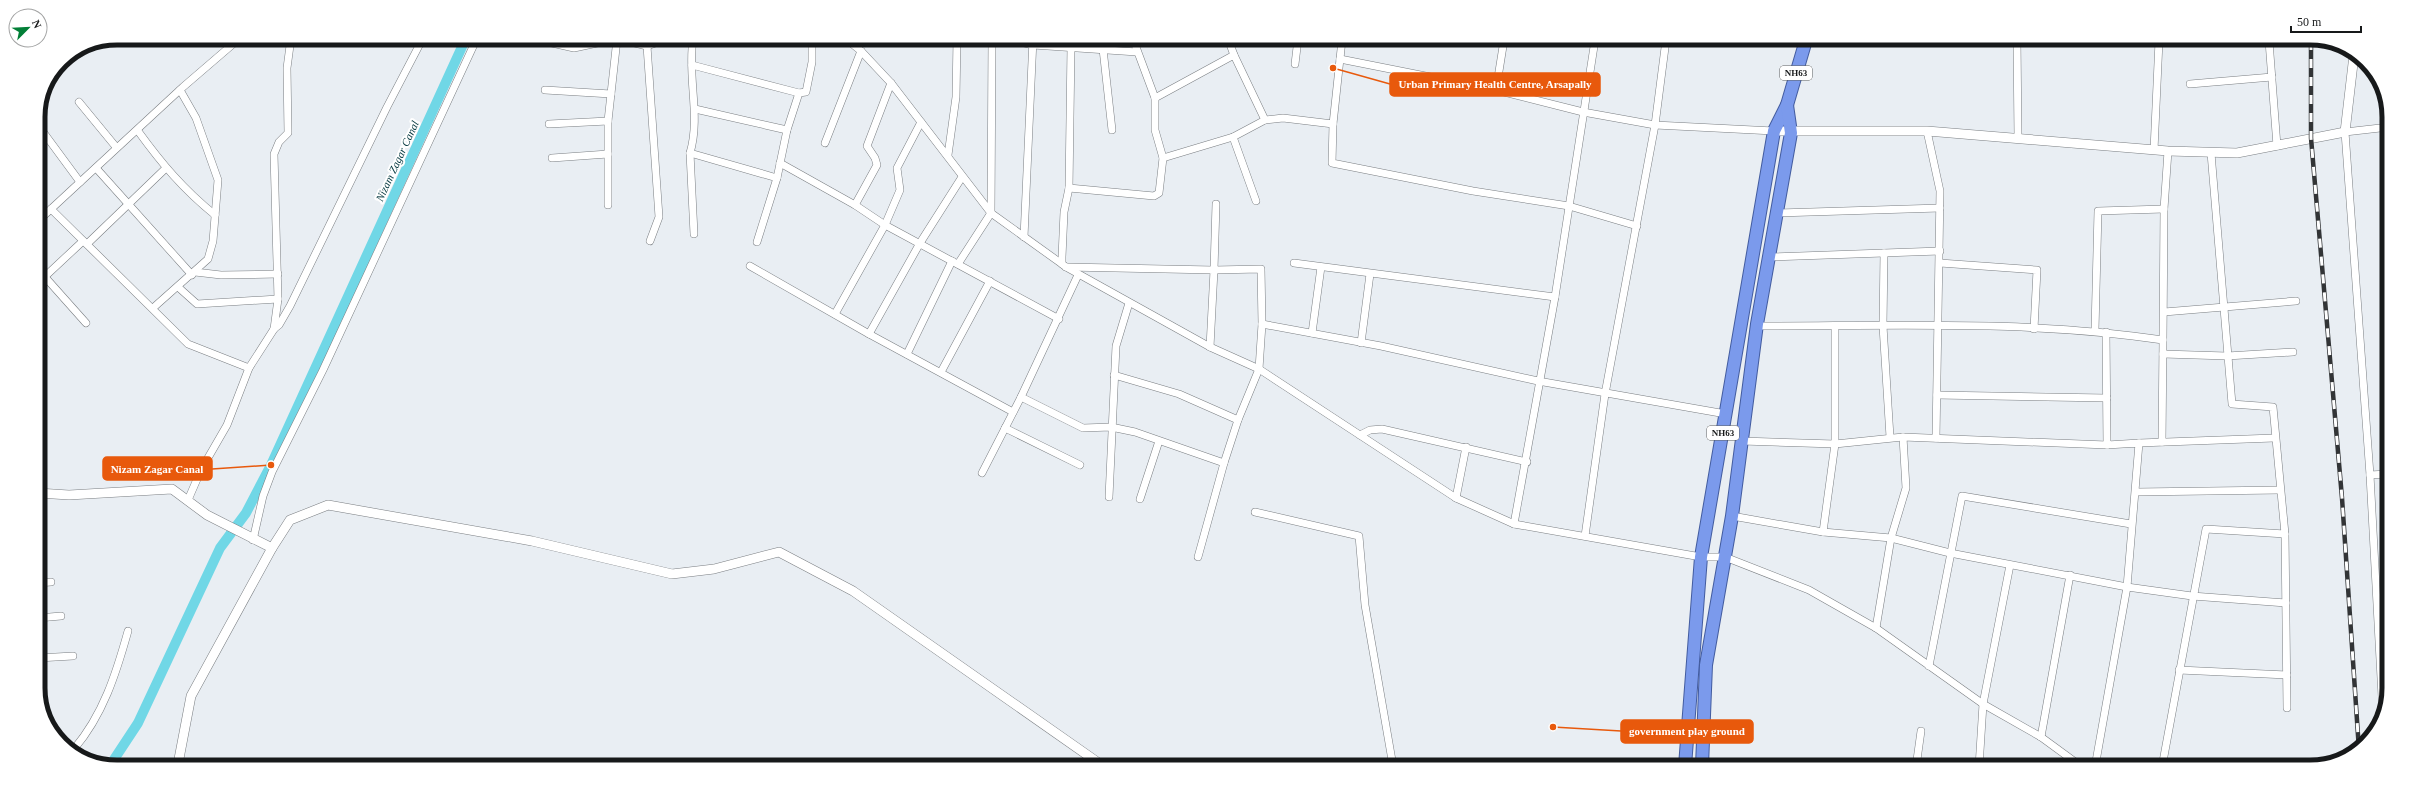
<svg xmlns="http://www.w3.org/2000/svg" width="2427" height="805" font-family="'Times New Roman',serif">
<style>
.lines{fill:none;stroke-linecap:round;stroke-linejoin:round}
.canal{stroke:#70d7e6;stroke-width:10}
.minor-casing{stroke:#7a7e82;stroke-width:8}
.tertiary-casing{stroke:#7a7e82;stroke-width:10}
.trunk-casing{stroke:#435c9f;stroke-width:14}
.minor{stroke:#fff;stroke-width:7}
.tertiary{stroke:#fff;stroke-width:9}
.trunk{stroke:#7b9aec;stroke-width:12}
.rail-casing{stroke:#323436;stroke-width:4.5}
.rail{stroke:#fff;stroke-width:3;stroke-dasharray:9;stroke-linecap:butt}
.labels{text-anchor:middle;stroke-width:4;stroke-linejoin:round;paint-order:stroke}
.shield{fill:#fff;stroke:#5d5e5f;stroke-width:1}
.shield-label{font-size:9px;font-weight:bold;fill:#17191a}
.water-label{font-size:11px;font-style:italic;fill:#05383f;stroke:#fff}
.rim{fill:none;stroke:#17191a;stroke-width:5}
.leader{fill:none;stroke:#e8590c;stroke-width:1.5}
.callout-dot{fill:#e8590c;stroke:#fff;stroke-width:1.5}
.callout{fill:#e8590c;stroke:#e8590c;stroke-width:1.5}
.callout-label{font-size:11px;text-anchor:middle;font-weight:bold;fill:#fff}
</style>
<rect width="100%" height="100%" fill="#e9eef3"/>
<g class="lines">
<path class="canal" d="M 111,764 L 138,723 L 220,548 L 246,513 L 271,465 L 466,38"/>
<defs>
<g id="minor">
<path d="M 534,39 L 574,48 L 616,39"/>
<path d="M 618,39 L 647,46 L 667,39"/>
<path d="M 693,39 C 687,77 701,116 690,153 L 694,234"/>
<path d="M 846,39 L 861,51 L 891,83 L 991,213 L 1062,264"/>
<path d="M 1006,39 L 1033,45 L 1137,52"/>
<path d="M 1133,39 L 1155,98 L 1234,55 L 1265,120 L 1283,118 L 1333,124"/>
<path d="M 1228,39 L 1234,55"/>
<path d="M 1342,40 L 1333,124 L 1332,163 L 1473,191 L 1569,206 L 1637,226"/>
<path d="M 2017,40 L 2018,137"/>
<path d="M 2269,41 L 2277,146"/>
<path d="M 647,46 L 659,217 L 650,241"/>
<path d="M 1071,47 L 1069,188 L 1064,212 L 1062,257 L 1062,264 L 1066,267 L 1210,347 L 1259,369 L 1456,498 L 1514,524 L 1701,557 L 1725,557 L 1809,590 L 1876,628 L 1983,704 L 2041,737 L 2082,767"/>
<path d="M 1103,49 L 1112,130"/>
<path d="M 1340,59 L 1496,90 L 1583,112 L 1655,125 L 1774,131"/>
<path d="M 1295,64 L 1298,39"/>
<path d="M 692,65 L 799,93"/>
<path d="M 2190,84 L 2272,77"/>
<path d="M 545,90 L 611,94"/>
<path d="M 1496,90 L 1504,40"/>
<path d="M 79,102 L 116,147"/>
<path d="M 695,109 L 787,130"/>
<path d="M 549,124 L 608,121"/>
<path d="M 38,125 L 80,182"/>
<path d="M 138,131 C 162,164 183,189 215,215"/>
<path d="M 1927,131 L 1940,191 L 1936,438"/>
<path d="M 825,143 L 861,51"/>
<path d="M 2154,150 L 2159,41"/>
<path d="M 690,153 L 777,178"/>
<path d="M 948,155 L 956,97 L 957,39"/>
<path d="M 552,158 L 608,154"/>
<path d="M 1163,158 L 1233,137"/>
<path d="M 780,163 L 855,205 L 885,225 L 1059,319"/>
<path d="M 96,168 L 192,275"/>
<path d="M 1069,188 L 1154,196 L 1159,193 L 1163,158 L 1155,130 L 1155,98"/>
<path d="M 1256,201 L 1233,137 L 1265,120"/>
<path d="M 608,205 L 608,121 L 617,39"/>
<path d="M 855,205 L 877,165 L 875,158 L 867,146 L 891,83"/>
<path d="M 51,209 L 188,344 L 249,368"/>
<path d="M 1777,213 L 1940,208"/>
<path d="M 38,221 L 183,87 L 240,38"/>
<path d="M 1024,237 L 1033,39"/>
<path d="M 757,242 L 777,178 L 787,130 L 799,93 L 806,92 L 812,62 L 812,39"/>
<path d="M 87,244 L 165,169"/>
<path d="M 1884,253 L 1883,326 L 1890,437"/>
<path d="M 1770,257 L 1940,251"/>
<path d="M 1294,263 L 1555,297"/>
<path d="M 1940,263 L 2037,270 L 2034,329"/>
<path d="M 958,264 L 991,213 L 992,39"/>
<path d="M 750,266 L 869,334 L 1013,412"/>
<path d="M 1066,267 L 1214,270 L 1210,347"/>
<path d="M 195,272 L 221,275 L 278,274"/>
<path d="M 1078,275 L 1021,397 L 1083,428 L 1111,427 L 1135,432 L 1224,463 L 1238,420 L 1259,369 L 1262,324 L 1261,269 L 1214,270 L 1216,204"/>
<path d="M 45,277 L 86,323"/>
<path d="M 38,283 L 83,241"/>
<path d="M 178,287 L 197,304 L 278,299"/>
<path d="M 153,308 L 208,259 L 213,241 L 218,180 L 196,118 L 180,90"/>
<path d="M 2164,312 L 2296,301"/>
<path d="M 835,314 L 885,225 L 900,190 L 897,168 L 921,122"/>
<path d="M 1262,324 L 1381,346 L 1538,381 L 1726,414"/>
<path d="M 1759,326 C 1893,326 2030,320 2163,340 L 2164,209 L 2168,151"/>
<path d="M 274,329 L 279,325 L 290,306 L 387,107 L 423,38"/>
<path d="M 2095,330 L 2098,211 L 2164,209"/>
<path d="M 1312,333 L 1321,267"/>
<path d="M 869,334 L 920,243 L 962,177"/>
<path d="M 1361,343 L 1370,274"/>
<path d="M 907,354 L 952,261"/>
<path d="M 2163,354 L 2227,356 L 2293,352"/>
<path d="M 941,372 L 990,281"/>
<path d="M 1114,375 L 1179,394 L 1238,420"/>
<path d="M 1937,395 L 2107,398"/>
<path d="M 1005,428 L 1080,465"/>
<path d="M 1360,435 L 1370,430 L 1382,429 L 1527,462"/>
<path d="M 1742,441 L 1835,444 L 1903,437 L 2107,445"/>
<path d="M 2162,442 L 2163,340"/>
<path d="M 2139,443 L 2274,438"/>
<path d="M 982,473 L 1021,397"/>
<path d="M 2370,475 L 2387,474"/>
<path d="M 2136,492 L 2280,490"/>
<path d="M 1109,497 L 1116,346 L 1129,303"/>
<path d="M 1456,498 L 1466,447"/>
<path d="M 1140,499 L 1159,441"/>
<path d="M 188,500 L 201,470 L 227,425 L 249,368 L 274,329 L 278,299 L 274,154 L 279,142 L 288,133 L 287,68 L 291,38"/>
<path d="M 1255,512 L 1359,536 L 1365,605 L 1393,766"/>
<path d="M 1732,516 L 1823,532 L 1891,538 L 1950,553 L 2127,587 L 2192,596 L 2286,603"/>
<path d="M 1514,524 L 1555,297 L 1595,40"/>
<path d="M 1823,532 L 1835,444 L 1835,326"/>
<path d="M 2285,534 L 2287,708"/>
<path d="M 1585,536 L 1605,394 L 1655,125 L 1666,40"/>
<path d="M 253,540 L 263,496 L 272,472 L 323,370 L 477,38"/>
<path d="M 1198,557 L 1224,463"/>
<path d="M 38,583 L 51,582"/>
<path d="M 38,618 L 61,616"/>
<path d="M 1876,628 L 1891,538 L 1906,488 L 1903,437"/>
<path d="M 38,658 L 73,656"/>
<path d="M 1929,666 L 1962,496 L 2131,524"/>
<path d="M 2179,670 L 2287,675"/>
<path d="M 2383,715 L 2370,475 L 2345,132 L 2389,127"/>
<path d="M 2041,737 L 2070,575"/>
<path d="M 74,749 C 103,715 116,674 128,631"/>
<path d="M 1916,767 L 1921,731"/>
<path d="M 1979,767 L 1983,704 L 2010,565"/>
<path d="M 2095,767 L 2127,587 L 2139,443 L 2107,445 L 2106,332"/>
<path d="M 2162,767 L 2206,529 L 2285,534 L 2273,407 L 2232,404 L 2211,153"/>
</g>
<g id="tertiary">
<path d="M 1774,131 L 1927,131 L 2168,151 L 2237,153 L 2345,132 L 2354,55"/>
<path d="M 38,493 L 69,495 L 172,489 L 207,515 L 272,548"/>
<path d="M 178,764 L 191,696 L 272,548 L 290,520 L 328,505 L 532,541 L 672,574 L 714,569 L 779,552 L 853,591 L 1103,766"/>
</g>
<g id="trunk">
<path d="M 1685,766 L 1701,557 L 1774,131 L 1787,105 L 1806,40"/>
<path d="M 1702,766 L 1706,665 L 1732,516 L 1757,324 L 1791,133 L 1787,105"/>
</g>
</defs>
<use href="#minor" class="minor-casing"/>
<use href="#tertiary" class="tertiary-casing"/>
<use href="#trunk" class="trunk-casing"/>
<use href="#minor" class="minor"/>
<use href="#tertiary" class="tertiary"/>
<use href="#trunk" class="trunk"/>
<defs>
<path id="rail" d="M 2311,41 L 2311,138 L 2342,498 L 2359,750"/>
</defs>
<use href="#rail" class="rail-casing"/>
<use href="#rail" class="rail"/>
</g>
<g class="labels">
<g class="shield">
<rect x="1780" y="66" width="32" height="14" rx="3"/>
<rect x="1707" y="426" width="32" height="14" rx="3"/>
</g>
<g class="shield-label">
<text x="1796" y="76">NH63</text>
<text x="1723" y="436">NH63</text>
</g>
<g class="water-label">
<text transform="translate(397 161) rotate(-65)" y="4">Nizam Zagar Canal</text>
</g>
</g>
<path d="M0 0H2427V805H0ZM117 45H2310A72 72 0 0 1 2382 117V688A72 72 0 0 1 2310 760H117A72 72 0 0 1 45 688V117A72 72 0 0 1 117 45Z" fill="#fff" fill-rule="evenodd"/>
<path class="rim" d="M117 45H2310A72 72 0 0 1 2382 117V688A72 72 0 0 1 2310 760H117A72 72 0 0 1 45 688V117A72 72 0 0 1 117 45Z"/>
<path class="leader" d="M1333 68L1390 84M271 465L212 469M1553 727L1621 731"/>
<g class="callout-dot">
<circle cx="1333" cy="68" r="4"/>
<circle cx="271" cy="465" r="4"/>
<circle cx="1553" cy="727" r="4"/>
</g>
<g class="callout">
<rect x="1390" y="73" width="210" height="23" rx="4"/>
<rect x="103" y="457" width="109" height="23" rx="4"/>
<rect x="1621" y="720" width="132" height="23" rx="4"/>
</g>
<g class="callout-label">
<text x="1495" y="88">Urban Primary Health Centre, Arsapally</text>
<text x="157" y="473">Nizam Zagar Canal</text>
<text x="1687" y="735">government play ground</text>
</g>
<g transform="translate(28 28) rotate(66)"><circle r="19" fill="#ffffff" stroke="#a2a3a3"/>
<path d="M0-3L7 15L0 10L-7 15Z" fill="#027f37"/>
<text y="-6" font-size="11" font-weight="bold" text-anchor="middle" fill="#17191a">N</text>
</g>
<path d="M2291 26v6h70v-6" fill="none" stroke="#17191a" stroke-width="2"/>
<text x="2297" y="26" font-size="12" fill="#17191a" stroke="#ffffff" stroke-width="3" paint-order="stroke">50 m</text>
</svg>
